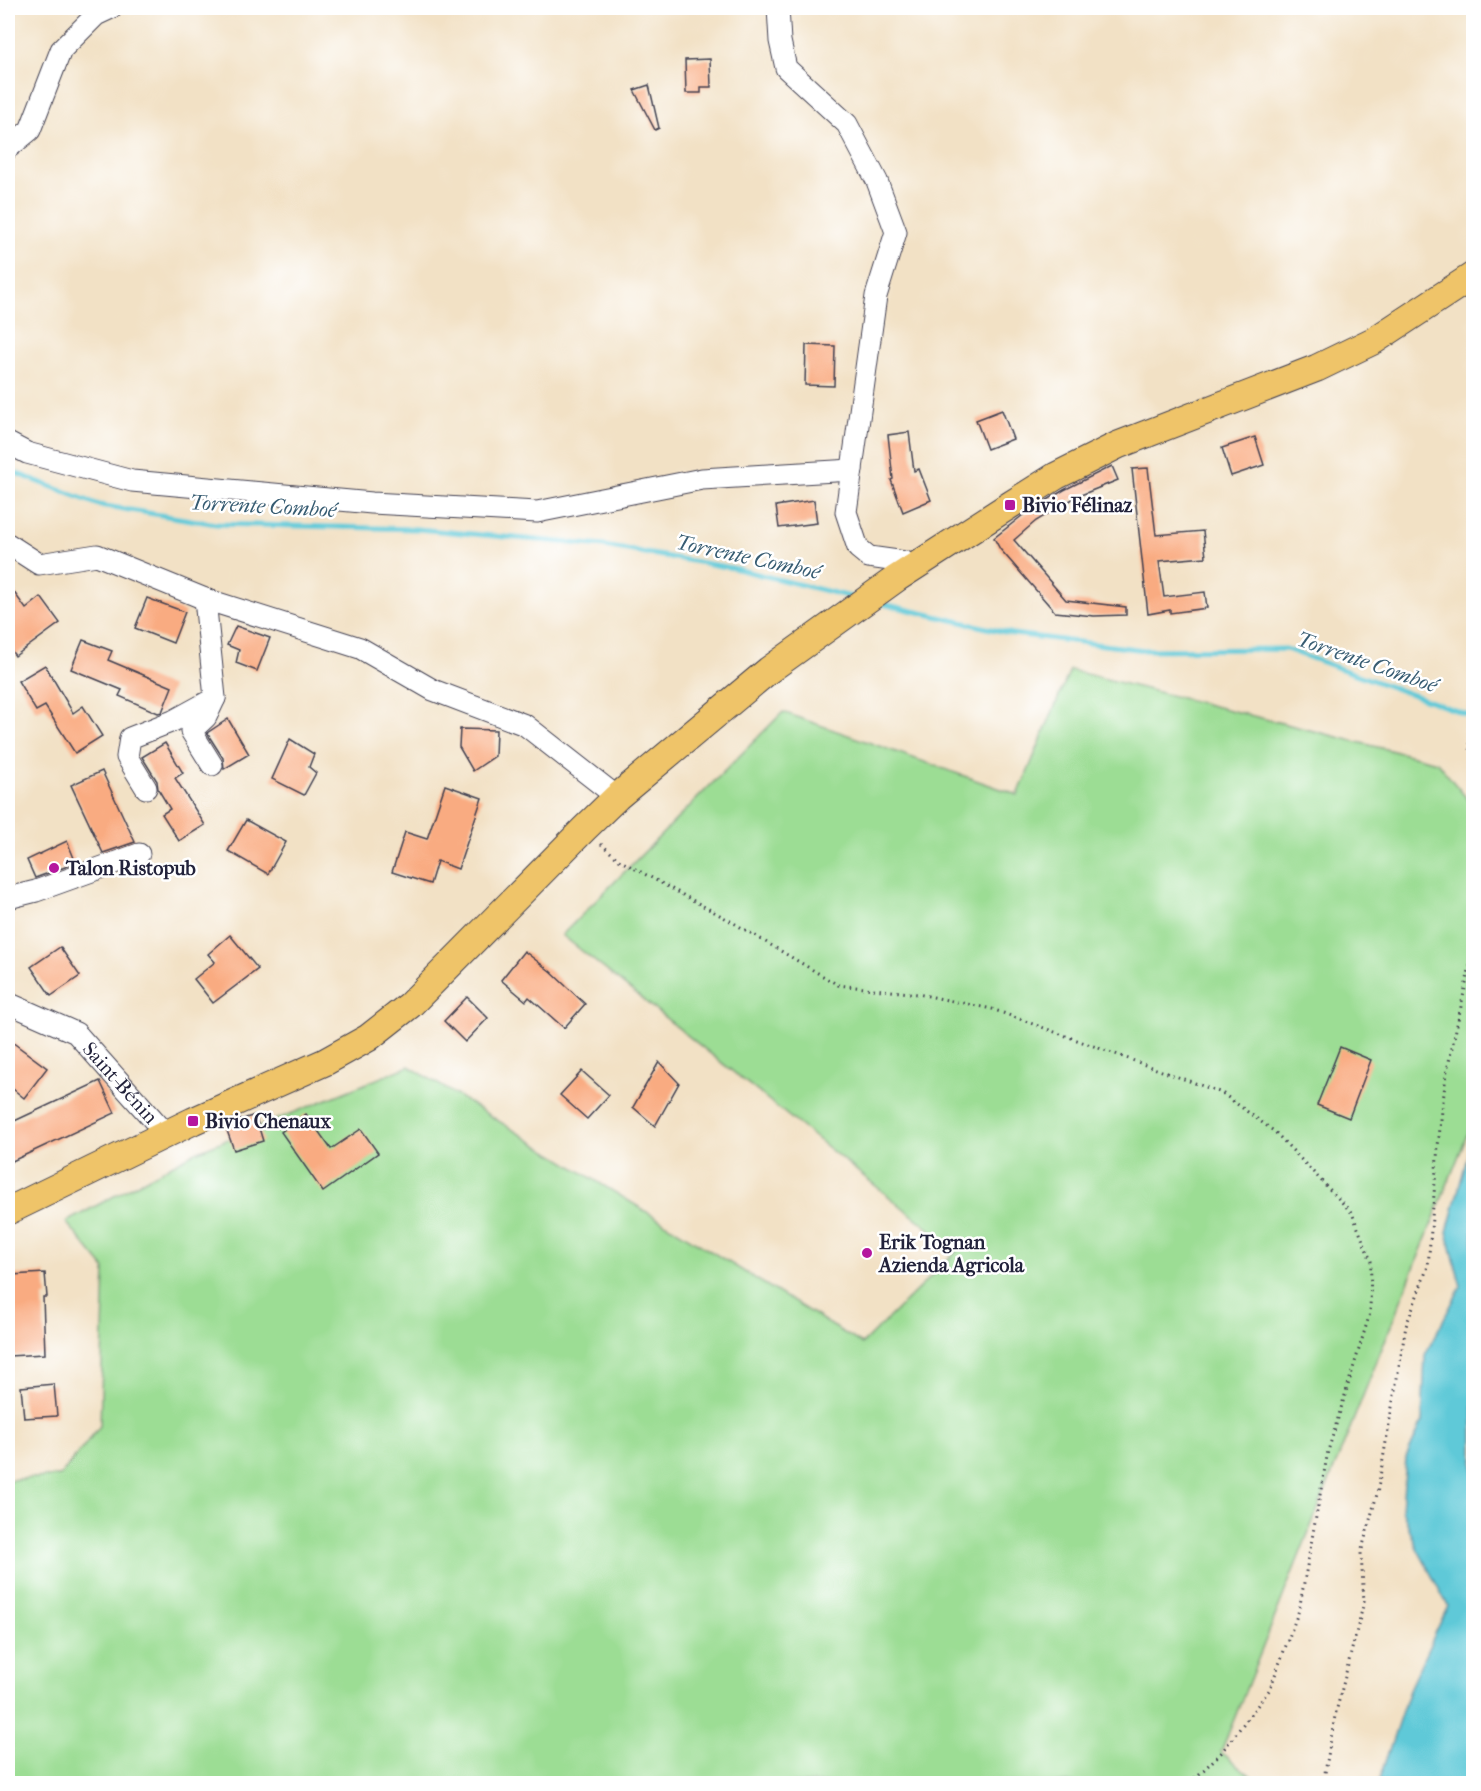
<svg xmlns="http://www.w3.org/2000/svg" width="1481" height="1791" font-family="'IM FELL French Canon',serif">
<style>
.green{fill:#9cdd94;stroke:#5f8068;stroke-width:1.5}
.water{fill:#5ec9d8;stroke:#40768a;stroke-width:1.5}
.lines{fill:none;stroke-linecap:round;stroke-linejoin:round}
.stream{stroke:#5ec9d8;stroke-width:5}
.building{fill:#f9ab81}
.minor-casing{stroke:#413f50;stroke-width:23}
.major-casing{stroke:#413f50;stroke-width:29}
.path{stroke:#413f50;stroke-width:3;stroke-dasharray:1.5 4.5;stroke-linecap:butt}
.minor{stroke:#fff;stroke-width:21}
.major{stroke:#efc469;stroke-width:27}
.poi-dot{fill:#b5179e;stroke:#fff;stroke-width:2}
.labels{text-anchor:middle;stroke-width:5;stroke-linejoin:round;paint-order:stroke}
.poi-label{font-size:20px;font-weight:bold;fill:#22223b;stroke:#fff;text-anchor:start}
.street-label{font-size:20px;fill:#22223b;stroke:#fff}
.water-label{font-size:21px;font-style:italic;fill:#375c72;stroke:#fff}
</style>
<rect width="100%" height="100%" fill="#fff"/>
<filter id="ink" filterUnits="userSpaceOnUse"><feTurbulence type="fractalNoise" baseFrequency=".0167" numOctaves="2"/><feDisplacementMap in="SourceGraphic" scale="12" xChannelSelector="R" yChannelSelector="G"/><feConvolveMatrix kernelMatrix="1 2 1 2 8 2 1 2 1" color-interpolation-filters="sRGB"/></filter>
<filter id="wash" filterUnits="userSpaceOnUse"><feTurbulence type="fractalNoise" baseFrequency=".008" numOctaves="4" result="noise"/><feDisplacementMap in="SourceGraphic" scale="24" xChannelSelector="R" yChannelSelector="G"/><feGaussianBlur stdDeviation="1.35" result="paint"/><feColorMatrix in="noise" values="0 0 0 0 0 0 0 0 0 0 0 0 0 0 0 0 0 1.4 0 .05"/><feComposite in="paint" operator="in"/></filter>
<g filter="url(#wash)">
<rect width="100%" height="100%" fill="#f2e1c5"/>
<path class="green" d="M 1070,670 L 1437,762 L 1473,806 L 1473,1120 L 1221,1752 L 1260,1783 L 8,1784 L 8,1480 L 60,1476 L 100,1426 L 105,1269 L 66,1222 L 196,1152 L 409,1066 L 862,1344 L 957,1251 L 562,935 L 783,712 L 1018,795 Z"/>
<path class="water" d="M 1473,1136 L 1473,1783 L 1378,1783 L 1410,1687 L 1448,1606 L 1417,1548 L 1402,1510 L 1406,1458 L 1422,1422 L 1425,1355 L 1461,1286 L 1447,1232 Z"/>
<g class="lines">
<g class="stream">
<path d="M 8,470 L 99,505 L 216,524 L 417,529 L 604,546 L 733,568 L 855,598"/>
<path d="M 879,603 L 1013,634 L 1145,650 L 1286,649 L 1474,717"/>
</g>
</g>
<g id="blocks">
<g class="building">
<path d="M 710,59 L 711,87 L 701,87 L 701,93 L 686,93 L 685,60 Z"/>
<path d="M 649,85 L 659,128 L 655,130 L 634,90 Z"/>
<path d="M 806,345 L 835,346 L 834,386 L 805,385 Z"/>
<path d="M 1002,410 L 1013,439 L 987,449 L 976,420 Z"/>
<path d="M 909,432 L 914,471 L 919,469 L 931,500 L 903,512 L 891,480 L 893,479 L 888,435 Z"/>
<path d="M 1255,437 L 1264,465 L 1231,476 L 1222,448 Z"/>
<path d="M 1112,466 L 1118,480 L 1076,497 L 1036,521 L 1014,540 L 1066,600 L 1126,607 L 1126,615 L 1094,616 L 1055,612 L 1000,549 L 994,538 L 1023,515 L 1064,490 Z"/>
<path d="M 1148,468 L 1156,535 L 1203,531 L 1206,557 L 1159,561 L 1164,597 L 1205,592 L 1207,608 L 1170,613 L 1170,610 L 1148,614 L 1132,469 Z"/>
<path d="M 814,500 L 817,523 L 779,528 L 776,506 Z"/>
<path d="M 8,584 L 26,609 L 41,597 L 60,623 L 15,656 L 8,646 Z"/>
<path d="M 147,598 L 185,612 L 173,643 L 135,628 Z"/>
<path d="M 236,626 L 270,638 L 257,671 L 236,663 L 239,650 L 227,645 Z"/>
<path d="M 83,640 L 112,651 L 108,660 L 172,687 L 162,712 L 158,713 L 119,696 L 122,690 L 71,669 Z"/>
<path d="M 45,665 L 73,713 L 83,706 L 102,736 L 75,753 L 45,706 L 36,711 L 18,681 Z"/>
<path d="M 228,719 L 249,754 L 224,769 L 223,758 L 207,733 Z"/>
<path d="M 460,729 L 496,730 L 495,756 L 473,771 L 459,747 Z"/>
<path d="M 290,739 L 314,754 L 309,767 L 316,773 L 304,795 L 272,779 Z"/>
<path d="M 165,743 L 183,773 L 175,778 L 205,825 L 179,841 L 162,814 L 170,809 L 158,789 L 157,781 L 142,757 Z"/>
<path d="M 102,771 L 135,842 L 103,853 L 71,785 Z"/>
<path d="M 445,785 L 482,798 L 458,869 L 437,861 L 430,884 L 392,872 L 405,832 L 427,839 Z"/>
<path d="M 246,820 L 286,842 L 268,874 L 228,851 Z"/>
<path d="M 67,841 L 76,863 L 35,878 L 27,860 Z"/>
<path d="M 230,935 L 258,969 L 213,1003 L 194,979 L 215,962 L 208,954 Z"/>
<path d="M 60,947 L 80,976 L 51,996 L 31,967 Z"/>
<path d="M 524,951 L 550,971 L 585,1004 L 564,1028 L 529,997 L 526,1001 L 501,980 Z"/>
<path d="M 467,997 L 488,1018 L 465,1042 L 444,1021 Z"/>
<path d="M 8,1039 L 47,1068 L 24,1098 L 8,1085 Z"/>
<path d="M 1340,1047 L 1371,1060 L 1349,1118 L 1317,1105 Z"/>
<path d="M 659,1062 L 679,1083 L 655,1126 L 633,1107 Z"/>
<path d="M 582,1071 L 609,1095 L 587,1119 L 560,1095 Z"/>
<path d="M 100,1081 L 115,1113 L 8,1163 L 8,1124 Z"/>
<path d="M 306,1114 L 331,1149 L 361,1129 L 378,1153 L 323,1192 L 281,1132 Z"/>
<path d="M 255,1115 L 263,1141 L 234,1150 L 225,1125 Z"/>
<path d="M 45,1273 L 47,1297 L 43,1297 L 45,1354 L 8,1356 L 8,1296 L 12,1296 L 11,1275 Z"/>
<path d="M 54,1384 L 57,1416 L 24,1418 L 21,1387 Z"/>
</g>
</g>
</g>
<g filter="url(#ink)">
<use href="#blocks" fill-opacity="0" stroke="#413f50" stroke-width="1.5"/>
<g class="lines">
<defs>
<g id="minor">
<path d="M 778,8 L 780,41 L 786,68 L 847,124 L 877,181 L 896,232 L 876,296 L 846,512 L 858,548 L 869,557 L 905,562 L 912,569"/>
<path d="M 8,148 L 30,130 L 61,50 L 96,15 L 111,8"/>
<path d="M 8,443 L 27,453 L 132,481 L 372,503 L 537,512 L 702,479 L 852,470"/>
<path d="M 8,544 L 39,564 L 97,555 L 205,599 L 360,648 L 433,690 L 525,725 L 617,797"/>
<path d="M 205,599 L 215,698 L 206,717 L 191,731 L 212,765"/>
<path d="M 146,788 L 127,757 L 130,738 L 173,721 L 215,698"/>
<path d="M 8,898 L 36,891 L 139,854"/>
<path id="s1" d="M 8,1003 L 76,1033 L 167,1135"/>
</g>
<path id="major" d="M 8,1211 L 193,1121 L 325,1062 L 368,1038 L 410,1005 L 584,829 L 617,797 L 769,670 L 897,578 L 1010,505 L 1056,476 L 1118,445 L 1317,368 L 1375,340 L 1474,275"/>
</defs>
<use href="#minor" class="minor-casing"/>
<use href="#major" class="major-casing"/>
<g class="path">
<path d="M 1474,731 C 1467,740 1469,750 1474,759"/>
<path d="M 601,844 L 619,860 L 727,919 L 838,985 L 918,994 L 992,1009 L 1222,1093 L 1275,1132 L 1352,1213 L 1371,1261 L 1370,1313 L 1328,1451 L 1299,1610 L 1270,1689 L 1221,1753 L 1189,1784"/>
<path d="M 1323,1784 L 1335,1716 L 1364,1602 L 1361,1553 L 1377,1494 L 1406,1326 L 1428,1266 L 1438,1146 L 1446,1075 L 1474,947"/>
</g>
<use href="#minor" class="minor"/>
<use href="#major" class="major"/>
</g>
</g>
<g class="poi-dot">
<rect x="1004" y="499" width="12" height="12" rx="3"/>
<circle cx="54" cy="868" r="6"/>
<rect x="187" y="1115" width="12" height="12" rx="3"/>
<circle cx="867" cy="1253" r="6"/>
</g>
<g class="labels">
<g class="poi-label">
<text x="1022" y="512">Bivio Félinaz</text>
<text x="66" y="875">Talon Ristopub</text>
<text x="205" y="1128">Bivio Chenaux</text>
<text x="879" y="1249">Erik Tognan<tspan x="879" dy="23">Azienda Agricola</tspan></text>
</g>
<g class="street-label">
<text dy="7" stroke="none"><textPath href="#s1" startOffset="141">Saint-Bénin</textPath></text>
</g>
<g class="water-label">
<text transform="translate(263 506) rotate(3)" y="7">Torrente Comboé</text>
<text transform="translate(748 557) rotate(12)" y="7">Torrente Comboé</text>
<text transform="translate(1367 662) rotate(19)" y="7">Torrente Comboé</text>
</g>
</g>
<rect width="1481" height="1791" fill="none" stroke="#fff" stroke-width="30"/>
</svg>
